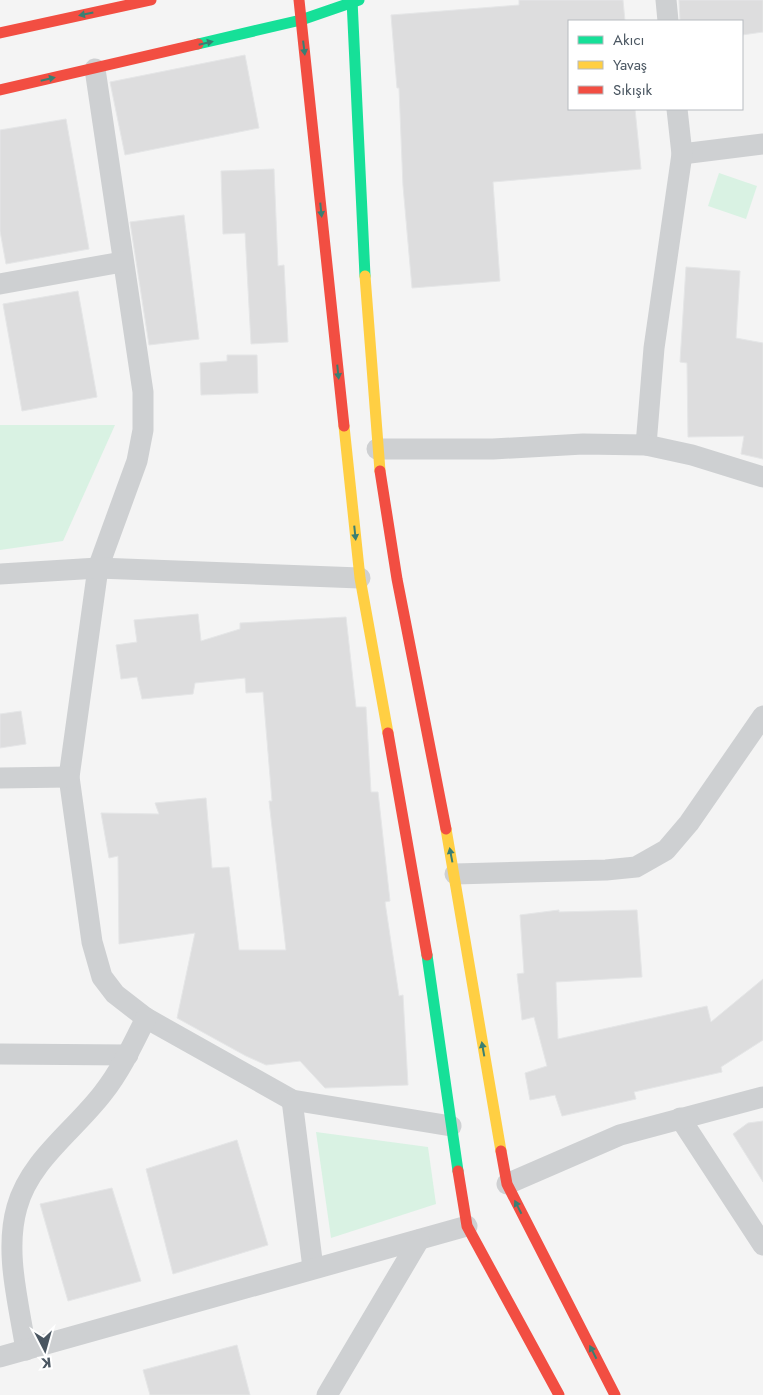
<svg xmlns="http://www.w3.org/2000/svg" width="763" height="1395" font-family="Jost,sans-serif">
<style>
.green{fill:#d9f2e3}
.building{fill:#ddddde;stroke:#e5e6e7}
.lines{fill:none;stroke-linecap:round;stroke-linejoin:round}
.street{stroke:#ced0d2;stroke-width:21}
.fast{stroke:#16e098;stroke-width:11}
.slow{stroke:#ffcf43;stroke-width:11}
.jam{stroke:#f24e42;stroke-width:11}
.oneway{fill:#3a7f72}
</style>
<rect width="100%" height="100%" fill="#f4f4f4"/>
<g class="green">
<path d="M 719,173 L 757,186 L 746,219 L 708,206 Z"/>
<path d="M 0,425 L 115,425 L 63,541 L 0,550 Z"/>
<path d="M 316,1132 L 428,1147 L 436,1204 L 331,1238 Z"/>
</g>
<g class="building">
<path d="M 519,0 L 623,0 L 625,21 L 569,21 L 569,109 L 635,109 L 641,169 L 493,182 L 500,281 L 412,288 L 403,186 L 399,88 L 397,88 L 391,15 L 519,5 Z"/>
<path d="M 679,0 L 763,0 L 763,32 L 742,35 L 742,21 L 680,21 Z"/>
<path d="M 245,55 L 259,128 L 125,155 L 110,82 Z"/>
<path d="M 66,119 L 89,249 L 6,264 L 0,231 L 0,130 Z"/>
<path d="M 274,169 L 278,266 L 284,265 L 288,342 L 251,344 L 245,233 L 223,234 L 221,171 Z"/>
<path d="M 184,215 L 199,339 L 149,345 L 130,222 Z"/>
<path d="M 686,267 L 740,271 L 736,338 L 763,343 L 763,459 L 741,454 L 744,436 L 688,437 L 687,363 L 680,362 Z"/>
<path d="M 78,291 L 97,397 L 22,411 L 3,304 Z"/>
<path d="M 227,355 L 257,355 L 258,393 L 201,395 L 200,363 L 227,361 Z"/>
<path d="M 198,614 L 201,641 L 240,629 L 240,623 L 346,617 L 356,707 L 366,707 L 371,792 L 378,792 L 390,901 L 385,902 L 399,996 L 403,995 L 408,1085 L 325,1088 L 300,1061 L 266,1065 L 246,1056 L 177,1018 L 195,933 L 119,944 L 118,856 L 109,858 L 101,813 L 159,814 L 155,803 L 206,798 L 212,868 L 229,867 L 239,950 L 286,950 L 269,801 L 272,801 L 263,692 L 246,693 L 245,678 L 195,683 L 193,694 L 142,699 L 137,677 L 121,679 L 116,645 L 137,642 L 134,620 Z"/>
<path d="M 21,711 L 26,744 L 0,748 L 0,714 Z"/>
<path d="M 559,910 L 559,912 L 637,910 L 642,977 L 556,982 L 558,1039 L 707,1006 L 711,1022 L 763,979 L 763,1040 L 721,1067 L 722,1072 L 634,1092 L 636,1099 L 562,1116 L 555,1095 L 530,1100 L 525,1073 L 547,1066 L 534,1017 L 522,1020 L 517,974 L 524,973 L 520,915 Z"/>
<path d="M 763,1121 L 763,1182 L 733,1134 L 748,1123 Z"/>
<path d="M 237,1140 L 268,1245 L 173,1274 L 146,1169 Z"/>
<path d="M 112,1188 L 141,1281 L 68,1301 L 40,1204 Z"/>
<path d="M 237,1345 L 250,1395 L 150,1395 L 143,1370 Z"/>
</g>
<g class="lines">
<g class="street">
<path d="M 666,0 L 668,21"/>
<path d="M 95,69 L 143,392 L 143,430 L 137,461 L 98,568 L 69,777 L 92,942 L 102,977 L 115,994 L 146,1018 L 292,1100 L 451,1126"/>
<path d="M 682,154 L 763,144"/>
<path d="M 0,284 L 122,262"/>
<path d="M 646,445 L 654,348 L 682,154 L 677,109"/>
<path d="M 377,449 L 493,449 L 583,444 L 646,445 L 692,455 L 763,477"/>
<path d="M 0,574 L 98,568 L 360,578"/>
<path d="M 0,778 L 69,777"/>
<path d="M 455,874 L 606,870 L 636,867 L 666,850 L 689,823 L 763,716"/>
<path d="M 0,1054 L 128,1055"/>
<path d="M 292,1100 L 313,1268"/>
<path d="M 680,1118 L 763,1245"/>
<path d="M 507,1184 L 620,1135 L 763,1097"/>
<path d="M 26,1350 C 19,1304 4,1252 17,1207 C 30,1160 74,1131 103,1093 C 121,1070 133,1044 146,1018"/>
<path d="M 0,1357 L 467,1226"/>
<path d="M 327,1395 L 419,1240"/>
</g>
<g class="fast">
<path d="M 352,0 L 365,276"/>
<path d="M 198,44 L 301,20 L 359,0"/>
<path d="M 427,955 L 458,1171"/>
</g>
<g class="slow">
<path d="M 365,276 L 380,471"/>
<path d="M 344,426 L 360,578 L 388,733"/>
<path d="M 446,829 L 501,1151"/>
</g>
<g class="jam">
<path d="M 299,0 L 344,426"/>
<path d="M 0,33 L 151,0"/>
<path d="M 0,90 L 198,44"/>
<path d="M 380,471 L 397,579 L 446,829"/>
<path d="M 388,733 L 427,955"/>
<path d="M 501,1151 L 507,1184 L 615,1395"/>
<path d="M 458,1171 L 467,1226 L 559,1395"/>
</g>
</g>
<defs><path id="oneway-solid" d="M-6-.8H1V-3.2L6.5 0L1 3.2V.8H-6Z" transform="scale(1.25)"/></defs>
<g class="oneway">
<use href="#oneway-solid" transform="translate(86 14) rotate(168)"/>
<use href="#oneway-solid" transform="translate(206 43) rotate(-13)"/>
<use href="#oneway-solid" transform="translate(304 48) rotate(83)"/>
<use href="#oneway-solid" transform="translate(48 79) rotate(-13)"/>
<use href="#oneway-solid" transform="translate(321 210) rotate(84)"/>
<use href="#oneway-solid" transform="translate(338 372) rotate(84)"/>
<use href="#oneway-solid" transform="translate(355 533) rotate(84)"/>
<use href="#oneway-solid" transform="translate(451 855) rotate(-101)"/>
<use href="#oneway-solid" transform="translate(483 1049) rotate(-100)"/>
<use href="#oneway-solid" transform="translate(518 1207) rotate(-117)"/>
<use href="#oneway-solid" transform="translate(593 1352) rotate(-117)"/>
</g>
<rect x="568" y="20" width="175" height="90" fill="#ffffff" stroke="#b7bbc0"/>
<rect x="578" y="36" width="25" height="8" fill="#16e098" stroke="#b7bbc0"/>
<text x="613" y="45" font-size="15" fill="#4a5661">Akıcı</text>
<rect x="578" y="61" width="25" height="8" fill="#ffcf43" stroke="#b7bbc0"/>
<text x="613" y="70" font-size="15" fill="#4a5661">Yavaş</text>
<rect x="578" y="86" width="25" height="8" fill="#f24e42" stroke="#b7bbc0"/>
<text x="613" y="95" font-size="15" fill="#4a5661">Sıkışık</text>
<g transform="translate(45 1350) rotate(174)" stroke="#ffffff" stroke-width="4" paint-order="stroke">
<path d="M0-4L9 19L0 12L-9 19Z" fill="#4a5661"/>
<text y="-8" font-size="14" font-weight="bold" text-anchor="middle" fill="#4a5661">K</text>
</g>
</svg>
